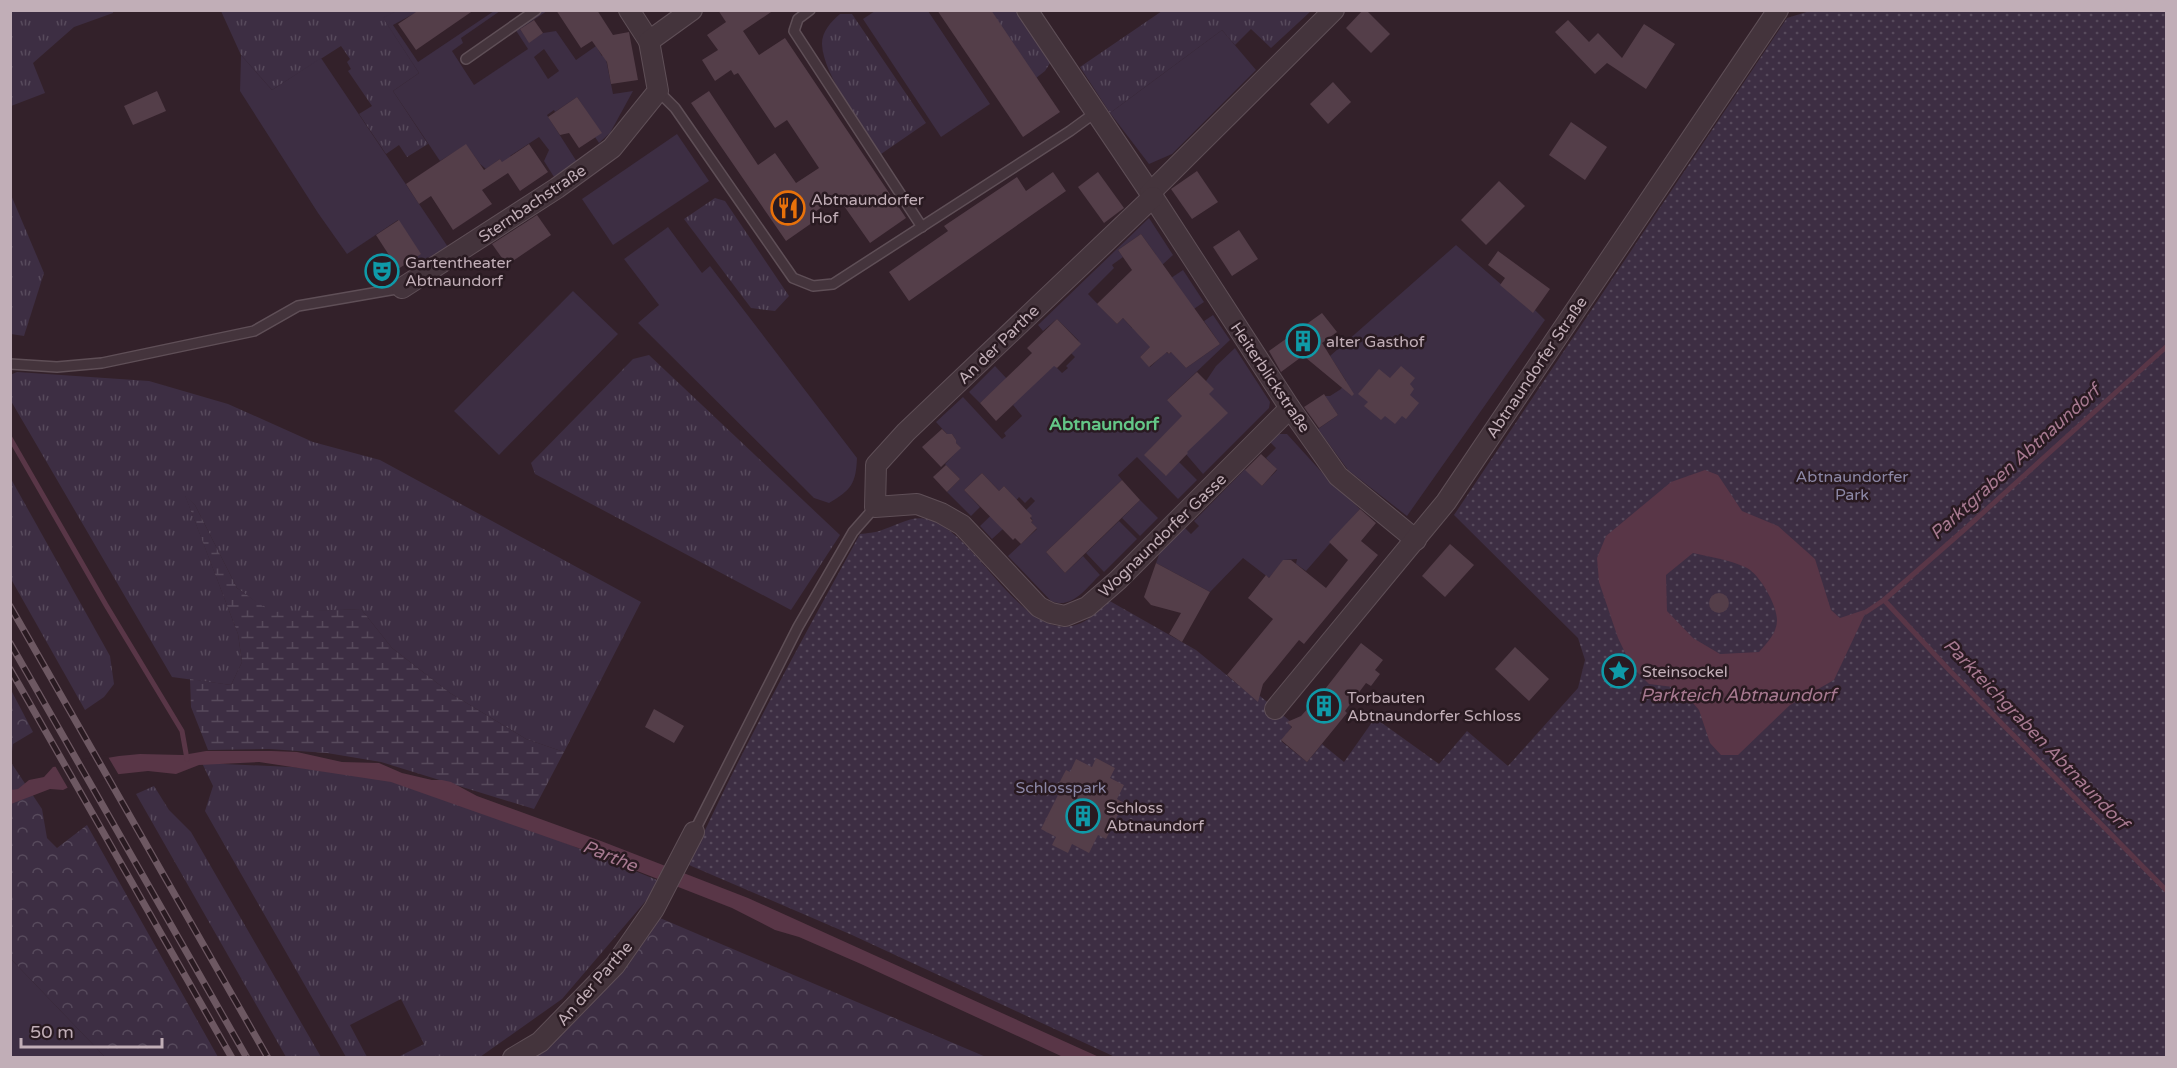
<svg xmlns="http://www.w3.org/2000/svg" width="2177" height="1068" font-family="'Varela Round',sans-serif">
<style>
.grass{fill:url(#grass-tufts)}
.forest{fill:url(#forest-crowns)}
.wetland{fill:url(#wetland-marsh)}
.park{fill:url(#park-dots)}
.garden{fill:#3d2e43;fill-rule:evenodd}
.water{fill:#593647;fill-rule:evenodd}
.pier{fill:#33212a}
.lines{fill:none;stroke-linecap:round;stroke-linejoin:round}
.stream{stroke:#593647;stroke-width:5}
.building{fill:#543e49}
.lane-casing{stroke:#5f4f57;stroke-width:12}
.street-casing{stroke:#5f4f57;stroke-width:22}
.lane{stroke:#44343c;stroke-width:9}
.street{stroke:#44343c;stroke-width:20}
.rail-casing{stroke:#6d5862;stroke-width:7}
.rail{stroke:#291a21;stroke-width:4.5;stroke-dasharray:14;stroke-linecap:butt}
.labels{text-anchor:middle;stroke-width:5;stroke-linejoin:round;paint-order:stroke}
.poi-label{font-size:16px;fill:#c1aeb7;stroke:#291a21;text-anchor:start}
.street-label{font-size:16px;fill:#c1aeb7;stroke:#291a21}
.park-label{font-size:16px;fill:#8b87a5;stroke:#291a21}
.neighbourhood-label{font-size:18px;font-weight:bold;fill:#64c687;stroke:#291a21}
.water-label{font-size:18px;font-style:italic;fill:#a77990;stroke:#291a21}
</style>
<defs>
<pattern id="grass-tufts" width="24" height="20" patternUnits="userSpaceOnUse" patternTransform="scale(1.5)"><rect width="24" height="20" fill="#3d2e43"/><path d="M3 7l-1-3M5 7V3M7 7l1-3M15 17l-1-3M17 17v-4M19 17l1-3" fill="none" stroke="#574a5c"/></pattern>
<pattern id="forest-crowns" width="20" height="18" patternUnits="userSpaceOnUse" patternTransform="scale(1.5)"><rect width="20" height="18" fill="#3d2e43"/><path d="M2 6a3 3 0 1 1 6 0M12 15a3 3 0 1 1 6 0" fill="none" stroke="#574a5c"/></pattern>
<pattern id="wetland-marsh" width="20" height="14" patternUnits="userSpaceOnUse" patternTransform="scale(1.5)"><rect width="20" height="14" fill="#3d2e43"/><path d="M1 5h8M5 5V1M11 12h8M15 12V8" fill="none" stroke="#574a5c"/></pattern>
<pattern id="park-dots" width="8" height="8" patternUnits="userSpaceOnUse" patternTransform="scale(1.5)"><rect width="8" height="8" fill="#3d2e43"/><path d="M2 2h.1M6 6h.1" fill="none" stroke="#574a5c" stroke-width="1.8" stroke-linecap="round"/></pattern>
</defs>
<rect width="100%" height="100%" fill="#33212a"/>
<g class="grass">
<path d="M 11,10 L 113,10 L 113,13 L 74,27 L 33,63 L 45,93 L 11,106 Z"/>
<path d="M 221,11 L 396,11 L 384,19 L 419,73 L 393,91 L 428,144 L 407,157 L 399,145 L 386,154 L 359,114 L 372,106 L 348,71 L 351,69 L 347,62 L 350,59 L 341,46 L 272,90 L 241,55 Z"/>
<path d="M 991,11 L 1018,11 L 1052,60 L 1045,71 L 1036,78 Z"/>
<path d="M 1162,11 L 1311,11 L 1271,48 L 1251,29 L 1235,45 L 1222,30 L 1110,113 L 1080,67 Z"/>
<path d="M 840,14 L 852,14 L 926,123 L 881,154 C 864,128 823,76 822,44 C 822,31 831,22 840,14 Z"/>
<path d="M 11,195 L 44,273 L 24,336 L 11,334 Z"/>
<path d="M 715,198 L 725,201 L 789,296 L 775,311 L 751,308 L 684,219 Z"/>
<path d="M 649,355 L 840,535 L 791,610 L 535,474 L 531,463 L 633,359 Z"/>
<path d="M 17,372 L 149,381 L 228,404 L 313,442 L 380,460 L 641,602 L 564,752 L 526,739 L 450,693 L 392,648 L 361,609 L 271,613 L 237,588 L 195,505 L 185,495 L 238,634 L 242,662 L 231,685 L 172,677 L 11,401 L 10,375 Z"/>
<path d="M 11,479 L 110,656 L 114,684 L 104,697 L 85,710 L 11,579 Z"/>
<path d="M 202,763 L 292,767 L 380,776 L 449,796 L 662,882 L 562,999 L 480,1057 L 398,1057 L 424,1044 L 401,999 L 350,1025 L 367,1057 L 346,1057 L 205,811 L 213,786 Z"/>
<path d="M 154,786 L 169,810 L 191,832 L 321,1057 L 286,1057 L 136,794 Z"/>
</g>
<g class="forest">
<path d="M 11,690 L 33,732 L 13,744 L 11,759 Z"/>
<path d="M 10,761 L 42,809 L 47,838 L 57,848 L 87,825 L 218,1057 L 105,1057 L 11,959 Z"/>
<path d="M 660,918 L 986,1057 L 528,1058 L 625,965 Z"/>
</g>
<path class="wetland" d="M 184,493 L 195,505 L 237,588 L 271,612 L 361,609 L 392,648 L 450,693 L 526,739 L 564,752 L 534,809 L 381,762 L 327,753 L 269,749 L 208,750 L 191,707 L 190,679 L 231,685 L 242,662 L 238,634 Z"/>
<path class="park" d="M 1813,10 L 2166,11 L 2166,1057 L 1115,1057 L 852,935 L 689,865 C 740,752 800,643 860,534 C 867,533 875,533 882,530 C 898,525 913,514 930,520 C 979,535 1025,648 1081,623 C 1092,618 1100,609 1108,600 L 1196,650 L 1252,696 L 1256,698 L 1260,696 L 1290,721 L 1291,728 L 1281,741 L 1307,762 L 1322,744 L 1344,762 L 1375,718 L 1439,764 L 1467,731 L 1508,766 L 1578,688 L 1585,660 L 1578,638 L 1454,515 L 1787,18 Z"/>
<g class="garden">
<path d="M 396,11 L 419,11 L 393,25 L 418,62 L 494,11 L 500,11 L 461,38 L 463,43 L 452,51 L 474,85 L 528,49 L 515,29 L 542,11 L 547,11 L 520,29 L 529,42 L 543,33 L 556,31 L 576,60 L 596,46 L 602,56 L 605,54 L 613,94 L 633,91 L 610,133 L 599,143 L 595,137 L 601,133 L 577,97 L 555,112 L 554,110 L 547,115 L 577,162 L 554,177 L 544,161 L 549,150 L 539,137 L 510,156 L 511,158 L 503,164 L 500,159 L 486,169 L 480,164 L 466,145 L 440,161 L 393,91 L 419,73 L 383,18 ZM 544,49 L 559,71 L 548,79 L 534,57 Z"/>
<path d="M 875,11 L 928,11 L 990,104 L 941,137 L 863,19 Z"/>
<path d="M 1222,30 L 1256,70 L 1172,154 L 1149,164 L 1110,113 Z"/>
<path d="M 241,55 L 272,90 L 321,58 L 448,247 L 410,272 L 405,264 L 398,220 L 347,254 L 318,213 L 240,91 Z"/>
<path d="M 677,134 L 709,181 L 613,245 L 582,199 Z"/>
<path d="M 1149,218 L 1173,255 L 1128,296 L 1117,284 L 1156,255 L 1141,234 L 1118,250 L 1123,257 L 1112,265 L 1114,268 L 1088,294 L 1117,324 L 1123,318 L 1132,328 L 1171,278 L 1183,270 L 1204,302 L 1178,320 L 1140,357 L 1150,367 L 1166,352 L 1169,354 L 1179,346 L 1177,358 L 1186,368 L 1220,344 L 1204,321 L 1213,315 L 1230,340 L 1167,400 L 1209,394 L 1206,381 L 1216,366 L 1235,348 L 1270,402 L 1269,408 L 1203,474 L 1167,432 L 1150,449 L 1158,468 L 1165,475 L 1179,462 L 1197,480 L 1178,499 L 1137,457 L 1118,475 L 1122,480 L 1046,552 L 1065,573 L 1083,556 L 1100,575 C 1086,588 1072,610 1051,601 L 1008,556 L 1037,529 L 1031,522 L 1033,521 L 1026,510 L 1035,501 L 1031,497 L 1025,503 L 1019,497 L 1015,502 L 1003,529 L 992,539 L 980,526 L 1012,495 L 1004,486 L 999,491 L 982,473 L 964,490 L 980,507 L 971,516 L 947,492 L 960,479 L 945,464 L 960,448 L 956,443 L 956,440 L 952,434 L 947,434 L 936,422 L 963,397 L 1002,439 L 1006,436 L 1004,433 L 1022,416 L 1013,405 L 1015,403 L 999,386 L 980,403 L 969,392 L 995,366 L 1022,395 L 1054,365 L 1062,373 L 1068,368 L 1066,366 L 1075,357 L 1070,352 L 1079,343 L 1078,340 L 1057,319 L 1043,331 L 1038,325 Z"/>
<path d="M 668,227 L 702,273 L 710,266 L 857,458 C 856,484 851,490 829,503 L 814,498 L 638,323 L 659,305 L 624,259 Z"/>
<path d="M 1456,245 L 1533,312 L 1535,310 L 1545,320 L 1407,516 L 1348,470 L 1318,429 L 1338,415 L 1325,396 L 1330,396 L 1341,389 L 1346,381 L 1330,356 Z"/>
<path d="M 573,291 L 618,334 L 499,455 L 454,411 Z"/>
<path d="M 1279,434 L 1287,434 L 1328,479 L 1360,509 L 1306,571 L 1296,564 L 1297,559 L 1284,560 L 1269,578 L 1243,558 L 1210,592 L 1156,563 L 1160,552 L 1184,527 L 1191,534 L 1199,526 L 1194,521 L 1245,469 L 1262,486 L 1277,470 L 1266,458 L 1276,448 L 1270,442 Z"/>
<path d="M 1140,500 L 1158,518 L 1140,536 L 1122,518 Z"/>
<path d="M 1119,521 L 1137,539 L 1104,572 L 1086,553 Z"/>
<path d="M 11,959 L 105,1057 L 11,1057 Z"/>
</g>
<g class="water">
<path d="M 1705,470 L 1718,475 L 1742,511 L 1778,526 L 1815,559 L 1831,610 L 1840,618 L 1864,610 L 1866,612 L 1834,680 L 1790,705 L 1738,755 L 1721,755 L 1710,743 L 1699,710 L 1687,696 L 1673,687 L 1649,684 L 1632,667 L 1618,638 L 1599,582 L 1597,558 L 1606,536 L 1671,482 ZM 1693,553 C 1711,557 1730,560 1747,568 C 1760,575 1777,605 1777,620 C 1777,633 1767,643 1759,652 L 1720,654 L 1693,638 L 1667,611 L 1666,575 Z"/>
<path d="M 206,751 L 272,751 L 297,752 L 342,762 L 379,763 L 402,773 L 432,780 L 442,780 L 451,782 L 477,796 L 601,841 L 748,898 L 1099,1057 L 1063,1057 L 861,964 L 799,937 L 775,930 L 732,908 L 581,849 L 391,782 L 259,762 L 199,765 L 176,774 L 148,771 L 111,775 L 75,784 L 63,790 L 50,789 L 11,804 L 11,790 L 18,789 L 29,780 L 44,777 L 53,767 L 119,756 L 140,754 L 183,755 Z"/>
</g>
<path class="pier" d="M 107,755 L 120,777 L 76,787 L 69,790 L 54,764 Z"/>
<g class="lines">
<g class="stream">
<path d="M 10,438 L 106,605 L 182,731 L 187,759"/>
<path d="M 1884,600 L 1951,672 L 2166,890"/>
<path d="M 1866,612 L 1884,600 L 1965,529 L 2166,347"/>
</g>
</g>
<g class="building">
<path d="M 419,10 L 474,10 L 416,50 L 398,24 Z"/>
<path d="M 556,10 L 597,10 L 613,35 L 629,32 L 638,80 L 611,84 L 607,62 L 592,41 L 581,48 Z"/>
<path d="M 718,10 L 774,10 L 743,31 L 759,55 L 785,38 L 906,218 L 870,243 L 837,196 L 815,212 L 819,218 L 786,241 L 691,103 L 709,91 L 758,165 L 775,153 L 796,183 L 819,168 L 787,120 L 775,128 L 738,73 L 734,75 L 731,70 L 715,81 L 702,60 L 718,50 L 707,35 L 726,22 Z"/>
<path d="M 937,10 L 991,10 L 1060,112 L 1023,137 Z"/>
<path d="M 1363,10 L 1366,10 L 1390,34 L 1371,53 L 1346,28 Z"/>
<path d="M 534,20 L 543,33 L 529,43 L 520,29 Z"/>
<path d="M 1568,20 L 1589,42 L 1598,33 L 1622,58 L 1644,24 L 1675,44 L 1646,89 L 1607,63 L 1595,74 L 1555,32 Z"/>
<path d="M 1333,82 L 1351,102 L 1328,124 L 1310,104 Z"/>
<path d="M 157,91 L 166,111 L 133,125 L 124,106 Z"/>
<path d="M 577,97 L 602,133 L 579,148 L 569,133 L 560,135 L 548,117 Z"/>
<path d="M 1571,122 L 1607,147 L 1585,180 L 1549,155 Z"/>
<path d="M 466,144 L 484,170 L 500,159 L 502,162 L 529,144 L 548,172 L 520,191 L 508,173 L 482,190 L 492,204 L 453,230 L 431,196 L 419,204 L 406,184 Z"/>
<path d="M 1197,171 L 1218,202 L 1192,219 L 1171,189 Z"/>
<path d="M 1053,172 L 1066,191 L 909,301 L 889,272 L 948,231 L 944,226 L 1017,177 L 1026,191 Z"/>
<path d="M 1098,172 L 1124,208 L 1104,223 L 1078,187 Z"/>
<path d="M 1499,181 L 1525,206 L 1486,245 L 1461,220 Z"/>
<path d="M 537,215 L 551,235 L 507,265 L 492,244 Z"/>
<path d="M 399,220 L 421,254 L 398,269 L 376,235 Z"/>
<path d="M 1239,230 L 1258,259 L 1232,276 L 1213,247 Z"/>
<path d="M 1141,234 L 1220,344 L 1186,368 L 1171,352 L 1169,354 L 1167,352 L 1149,367 L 1140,357 L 1150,347 L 1123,318 L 1117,324 L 1097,304 L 1132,270 L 1118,250 Z"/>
<path d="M 1498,251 L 1550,289 L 1533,313 L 1500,285 L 1505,278 L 1488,265 Z"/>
<path d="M 1322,313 L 1337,332 L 1322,343 L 1354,394 L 1352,396 L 1294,348 L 1300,358 L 1281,372 L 1269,351 Z"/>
<path d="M 1057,319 L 1081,344 L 1057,368 L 1054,366 L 996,421 L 980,403 L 1032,353 L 1027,348 Z"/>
<path d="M 1401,366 L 1415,378 L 1410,384 L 1414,389 L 1410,395 L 1419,403 L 1406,419 L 1402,416 L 1395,424 L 1385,416 L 1381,420 L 1364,406 L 1368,402 L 1358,394 L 1379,369 L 1390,378 Z"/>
<path d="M 1197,372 L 1214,389 L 1209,394 L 1228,413 L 1187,452 L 1188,453 L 1166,476 L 1144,455 L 1182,416 L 1167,400 Z"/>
<path d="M 1324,394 L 1338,415 L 1319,428 L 1304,407 Z"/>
<path d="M 942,429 L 947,434 L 952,434 L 956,440 L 956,443 L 961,448 L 941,467 L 922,447 Z"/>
<path d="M 1261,454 L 1277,469 L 1262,486 L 1245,470 Z"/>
<path d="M 946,465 L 960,479 L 947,492 L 933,477 Z"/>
<path d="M 982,473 L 999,491 L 1004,486 L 1032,516 L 1030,518 L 1033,521 L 1031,522 L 1037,528 L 1021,544 L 1015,538 L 1013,540 L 964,490 Z"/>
<path d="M 1122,480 L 1140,500 L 1065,573 L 1046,552 Z"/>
<path d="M 1360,509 L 1376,523 L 1361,541 L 1378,555 L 1304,644 L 1299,640 L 1263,684 L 1258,702 L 1227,675 L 1273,619 L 1248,598 L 1266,575 L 1269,578 L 1283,560 L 1291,560 L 1326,588 L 1348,560 L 1329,542 Z"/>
<path d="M 1450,544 L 1474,565 L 1445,597 L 1422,576 Z"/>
<path d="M 1156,563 L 1210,592 L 1182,642 L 1169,634 L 1181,613 L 1151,605 L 1144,597 Z"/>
<circle cx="1719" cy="603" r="10"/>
<path d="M 1361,643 L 1383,660 L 1375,670 L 1380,674 L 1371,686 L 1366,683 L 1345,711 L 1347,713 L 1307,762 L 1281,740 L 1292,727 L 1287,722 L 1301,716 L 1322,693 Z"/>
<path d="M 1515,647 L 1549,679 L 1529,701 L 1495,669 Z"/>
<path d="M 654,709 L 684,726 L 674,743 L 645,727 Z"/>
<path d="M 1096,758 L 1115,768 L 1110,778 L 1124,785 L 1117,799 L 1124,803 L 1106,839 L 1098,835 L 1089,853 L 1072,844 L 1068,853 L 1052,845 L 1056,837 L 1041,829 L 1060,791 L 1056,789 L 1066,770 L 1070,772 L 1076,759 L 1092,767 Z"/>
</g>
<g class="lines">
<defs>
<g id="lane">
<path d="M 810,10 L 798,19 L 794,31 L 922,227"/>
<path d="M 466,59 L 536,10"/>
<path d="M 658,91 L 675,108 L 793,278 L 813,286 L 833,284 L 1070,131 L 1096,112"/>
<path d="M 10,364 L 57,367 L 102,363 L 254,331 L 298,306 L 402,288"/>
<path d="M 694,832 L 798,627 L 853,532 L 875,507"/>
</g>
<g id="street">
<path d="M 629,10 L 649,41"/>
<path d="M 1027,10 L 1153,197 L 1290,408 L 1338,476 L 1416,540"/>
<path d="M 1150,193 L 1334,10"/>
<path d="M 1153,197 L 906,432 L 876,465 L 875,507 L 917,504 L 941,513 L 962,525 L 1039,607 L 1051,613 L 1065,616 L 1087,607 L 1118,580 L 1290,408"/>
<path d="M 402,288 L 557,188 L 612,148 L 658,91 L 649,41 L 692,10"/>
<path d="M 1275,709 L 1446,502 L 1778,10"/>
<path d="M 513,1058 L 540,1042 L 615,965 L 654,909 L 694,832"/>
</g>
</defs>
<use href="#lane" class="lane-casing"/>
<use href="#street" class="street-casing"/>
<use href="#lane" class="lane"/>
<use href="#street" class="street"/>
<defs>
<g id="rail">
<path d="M 10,606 L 268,1058"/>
<path d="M 10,643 L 247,1058"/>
<path d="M 10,669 L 232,1058"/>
</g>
</defs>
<use href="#rail" class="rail-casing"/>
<use href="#rail" class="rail"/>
</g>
<defs>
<symbol id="restaurant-ring" viewBox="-11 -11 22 22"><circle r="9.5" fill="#291a21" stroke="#e8710a" stroke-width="1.5"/><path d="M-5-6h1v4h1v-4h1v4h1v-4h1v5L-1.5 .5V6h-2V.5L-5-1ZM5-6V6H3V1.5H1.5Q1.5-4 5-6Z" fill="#e8710a"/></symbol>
<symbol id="theatre-ring" viewBox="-11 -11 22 22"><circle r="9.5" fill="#291a21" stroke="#0f9aa8" stroke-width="1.5"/><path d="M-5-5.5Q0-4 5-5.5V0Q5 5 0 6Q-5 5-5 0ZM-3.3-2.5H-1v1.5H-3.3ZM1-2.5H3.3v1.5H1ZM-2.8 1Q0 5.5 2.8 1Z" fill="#0f9aa8"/></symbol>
<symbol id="building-ring" viewBox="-11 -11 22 22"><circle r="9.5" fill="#291a21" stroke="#0f9aa8" stroke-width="1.5"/><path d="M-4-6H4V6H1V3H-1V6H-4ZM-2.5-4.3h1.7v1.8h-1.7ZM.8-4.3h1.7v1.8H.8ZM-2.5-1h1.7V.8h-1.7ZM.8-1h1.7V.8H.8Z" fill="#0f9aa8"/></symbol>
<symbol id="sight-ring" viewBox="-11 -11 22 22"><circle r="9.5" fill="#291a21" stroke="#0f9aa8" stroke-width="1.5"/><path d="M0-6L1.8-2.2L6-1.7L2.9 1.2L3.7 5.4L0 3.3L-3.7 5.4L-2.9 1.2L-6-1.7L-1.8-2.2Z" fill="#0f9aa8"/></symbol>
</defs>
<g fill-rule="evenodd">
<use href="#restaurant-ring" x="769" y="189" width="38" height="38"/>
<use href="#theatre-ring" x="363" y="252" width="38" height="38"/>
<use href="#building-ring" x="1284" y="322" width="38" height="38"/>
<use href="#sight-ring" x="1600" y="652" width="38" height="38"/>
<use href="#building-ring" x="1305" y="687" width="38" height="38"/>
<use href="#building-ring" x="1064" y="797" width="38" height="38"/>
</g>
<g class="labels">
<g class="poi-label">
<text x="811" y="205">Abtnaundorfer<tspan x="811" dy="18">Hof</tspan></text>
<text x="405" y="268">Gartentheater<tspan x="405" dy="18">Abtnaundorf</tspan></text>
<text x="1326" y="347">alter Gasthof</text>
<text x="1642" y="677">Steinsockel</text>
<text x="1347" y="703">Torbauten<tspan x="1347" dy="18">Abtnaundorfer Schloss</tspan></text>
<text x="1106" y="813">Schloss<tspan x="1106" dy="18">Abtnaundorf</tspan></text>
</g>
<g class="street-label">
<text transform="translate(532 203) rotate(-34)" y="6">Sternbachstraße</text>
<text transform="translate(998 344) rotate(-44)" y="6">An der Parthe</text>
<text transform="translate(1536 367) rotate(-56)" y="6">Abtnaundorfer Straße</text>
<text transform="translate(1271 377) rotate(56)" y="6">Heiterblickstraße</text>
<text transform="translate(1162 535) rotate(-44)" y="6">Wognaundorfer Gasse</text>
<text transform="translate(594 983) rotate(-49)" y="6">An der Parthe</text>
</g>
<g class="park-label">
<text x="1852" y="482">Abtnaundorfer<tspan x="1852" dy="18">Park</tspan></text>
<text x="1061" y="793">Schlosspark</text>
</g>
<g class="neighbourhood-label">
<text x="1104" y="430">Abtnaundorf</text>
</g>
<g class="water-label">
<text transform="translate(2015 462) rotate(-42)" y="6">Parktgraben Abtnaundorf</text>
<text x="1738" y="701">Parkteich Abtnaundorf</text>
<text transform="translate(2036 734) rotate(46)" y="6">Parkteichgraben Abtnaundorf</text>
<text transform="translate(610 856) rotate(22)" y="6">Parthe</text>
</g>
</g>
<rect width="2177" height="1068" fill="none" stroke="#c1aeb7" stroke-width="24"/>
<path d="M21 1038v9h141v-9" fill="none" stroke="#c1aeb7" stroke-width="3"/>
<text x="30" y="1038" font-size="18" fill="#c1aeb7" stroke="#291a21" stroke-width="4.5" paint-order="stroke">50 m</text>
</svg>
